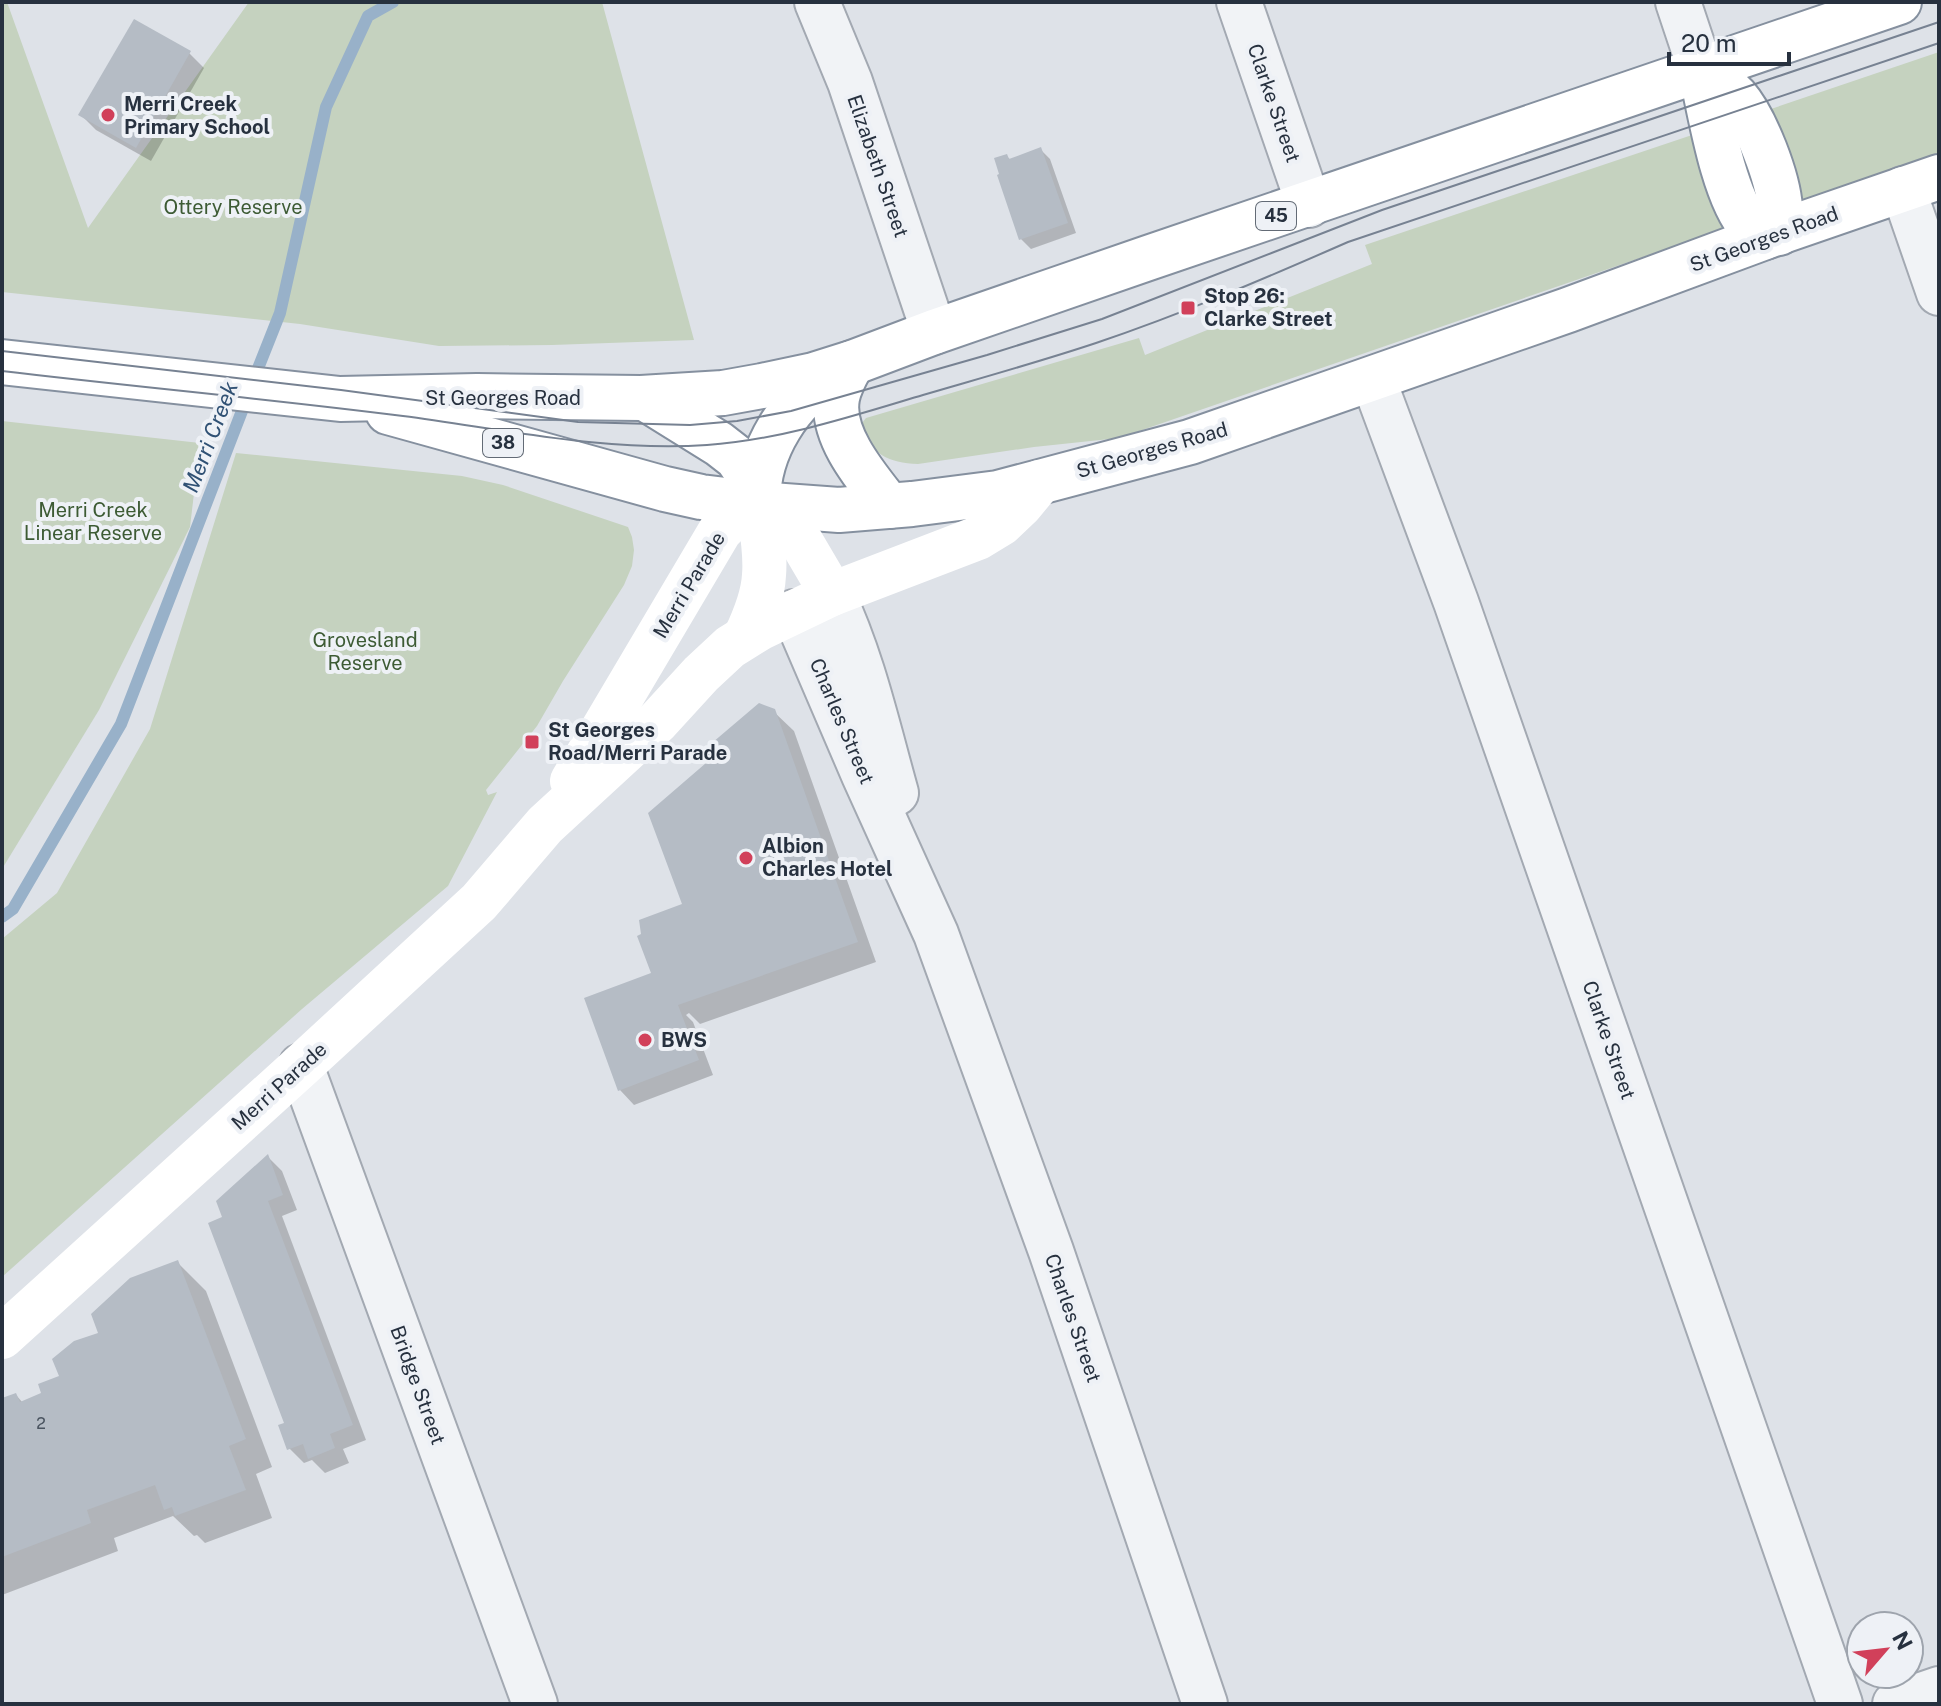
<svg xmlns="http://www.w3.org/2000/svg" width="1941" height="1706" font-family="'Public Sans',sans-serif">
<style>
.green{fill:#c5d2bf}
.shadow{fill:#0003}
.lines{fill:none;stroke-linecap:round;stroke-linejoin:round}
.stream{stroke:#98b1c9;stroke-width:12}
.building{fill:#b5bcc5}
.street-casing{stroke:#a3a9b2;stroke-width:48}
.highway-casing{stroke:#85909f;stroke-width:48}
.street{stroke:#f1f3f6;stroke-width:44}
.secondary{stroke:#fff;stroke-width:44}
.highway{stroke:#fff;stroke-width:44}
.tram{stroke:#778292;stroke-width:2}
.poi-dot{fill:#d1405a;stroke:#eef1f6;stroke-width:3}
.labels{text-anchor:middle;stroke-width:8;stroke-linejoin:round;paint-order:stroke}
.number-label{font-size:16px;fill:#4a5460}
.shield{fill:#eef1f6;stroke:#636b76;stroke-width:2}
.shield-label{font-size:18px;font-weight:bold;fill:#27313f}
.street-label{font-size:20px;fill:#27313f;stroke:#eef1f6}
.poi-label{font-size:20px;font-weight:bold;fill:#27313f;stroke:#eef1f6;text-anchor:start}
.park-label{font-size:20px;fill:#3d5b34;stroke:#eef1f6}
.water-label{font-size:22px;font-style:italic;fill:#305174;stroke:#eef1f6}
</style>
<rect width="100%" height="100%" fill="#dee2e8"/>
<g class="green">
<path d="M 2,2 L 7,2 L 88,228 L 249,2 L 602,2 L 694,340 L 552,345 L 439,346 L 300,324 L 2,292 Z"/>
<path d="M 1939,52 L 1939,155 L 1798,203 L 1765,111 Z"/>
<path d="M 1698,133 L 1727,228 L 1119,438 L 1034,447 L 918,464 C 889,463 868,454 862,423 L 866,418 L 1139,338 L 1145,355 L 1372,264 L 1365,245 Z"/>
<path d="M 2,421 L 200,443 L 190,527 L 99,710 L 2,869 Z"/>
<path d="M 236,453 L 462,476 L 503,485 L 628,527 L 632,537 L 634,550 L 632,566 L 624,585 L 563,681 L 537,726 L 486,790 L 488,795 L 497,792 L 448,886 L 302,1009 L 2,1277 L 2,939 L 57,893 L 150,729 Z"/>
</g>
<g class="shadow">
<path d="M 189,53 L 204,68 L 151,161 L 96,130 L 81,115 Z"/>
<path d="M 1040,149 L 1050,159 L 1076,233 L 1031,249 L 1021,239 L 1006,156 L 1011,160 Z"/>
<path d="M 773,711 L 794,731 L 876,962 L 700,1024 L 689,1013 L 686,1015 L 693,1022 L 713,1075 L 634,1105 L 620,1090 L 650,976 Z"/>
<path d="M 268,1157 L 282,1171 L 297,1210 L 282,1216 L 366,1440 L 343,1449 L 349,1463 L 325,1473 L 312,1460 L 304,1463 L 289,1448 L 287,1424 L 225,1219 Z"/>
<path d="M 178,1263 L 206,1291 L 272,1467 L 256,1474 L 272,1518 L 205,1543 L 197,1535 L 194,1536 L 173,1516 L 114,1538 L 118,1551 L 2,1595 L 2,1401 L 16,1395 L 23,1403 L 44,1394 L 101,1335 Z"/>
</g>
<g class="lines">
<g class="stream">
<path d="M 253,381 L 280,313 L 326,107 L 368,16 L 393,2"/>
<path d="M 2,917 L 13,909 L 121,724 L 247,398"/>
</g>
</g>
<g class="building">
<path d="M 134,19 L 191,51 L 136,148 L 78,115 Z"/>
<path d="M 1041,147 L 1068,223 L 1019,240 L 997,175 L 999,174 L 994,158 L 1007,154 L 1009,159 Z"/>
<path d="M 759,703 L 775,709 L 858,942 L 678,1005 L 699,1060 L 618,1091 L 584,998 L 651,973 L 637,936 L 641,934 L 639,920 L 682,904 L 648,813 L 706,763 L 699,754 Z"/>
<path d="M 268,1154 L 283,1195 L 268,1201 L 353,1425 L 330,1434 L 335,1448 L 308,1459 L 303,1444 L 287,1450 L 278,1425 L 284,1423 L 208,1223 L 222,1217 L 216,1201 Z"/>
<path d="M 178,1260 L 246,1439 L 229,1446 L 246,1490 L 175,1516 L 172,1507 L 164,1510 L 155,1485 L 87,1510 L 91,1523 L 2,1557 L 2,1398 L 16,1393 L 20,1402 L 41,1393 L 38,1384 L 59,1376 L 52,1359 L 74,1341 L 98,1333 L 91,1314 L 130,1278 Z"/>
</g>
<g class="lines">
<defs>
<g id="street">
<path d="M 817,2 L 850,82 L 934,332"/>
<path d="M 1239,2 L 1309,205"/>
<path d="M 1678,2 L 1701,71"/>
<path d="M 1903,189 L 1939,293"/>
<path d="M 1373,379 L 1456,602 L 1840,1704"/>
<path d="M 832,594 C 862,657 877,725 896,793"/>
<path d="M 794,612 L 864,775 L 936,934 L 1051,1251 L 1205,1704"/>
<path d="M 301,1066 L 535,1704"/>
<path d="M 1895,1704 L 1939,1689"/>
</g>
<g id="highway">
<path d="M 1701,71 C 1713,78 1726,86 1736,97 C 1756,120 1778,178 1780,208 C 1781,216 1779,225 1779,233"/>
<path d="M 1701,71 C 1710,111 1723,196 1750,226 C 1754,231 1759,234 1765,237"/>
<path d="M 2,362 L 340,399 L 477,396 L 641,398 L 723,393 L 762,386 L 814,375 L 852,363 L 934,332 L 1148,258 L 1899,2"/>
<path d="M 852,363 C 846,374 839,386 837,398 C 830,436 868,479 889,506"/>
<path d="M 645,398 L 719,444 L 737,458 L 748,474 L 758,504"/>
<path d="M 388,412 L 665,489 L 701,497 L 758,504 L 839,510 L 912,504 L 998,493 L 1190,442 L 1568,310 L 1765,237 L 1939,177"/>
<path d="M 758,504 C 757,449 790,400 836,371"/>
</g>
</defs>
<use href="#street" class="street-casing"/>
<use href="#highway" class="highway-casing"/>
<use href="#street" class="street"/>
<g class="secondary">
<path d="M 758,504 L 789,526 L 802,543 L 832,594"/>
<path d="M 745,637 C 754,618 763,597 764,575 C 766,552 761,527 758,504"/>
<path d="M 572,781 L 720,531 L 736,515 L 758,504"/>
<path d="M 2,1337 L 301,1066 L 479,902 L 545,825 L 658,721 L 701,674 L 730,647 L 759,629 L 832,594 L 978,538 L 1001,524 L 1021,505 L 1040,482"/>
</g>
<use href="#highway" class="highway"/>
<g class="tram">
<path d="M 2,351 L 341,390 L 578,422 L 690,425 L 737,421 L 791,411 L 987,355 L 1102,319 L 1382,210 L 1939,22"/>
<path d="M 2,371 C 136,387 270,399 403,416 C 503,429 605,452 707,445 C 780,440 853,416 923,395 C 981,378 1039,362 1096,343 C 1182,314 1266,278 1348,242 L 1939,43"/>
</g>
</g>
<g class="poi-dot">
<circle cx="108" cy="115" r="8"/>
<rect x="1180" y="300" width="16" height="16" rx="4"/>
<rect x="524" y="734" width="16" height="16" rx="4"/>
<circle cx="746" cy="858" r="8"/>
<circle cx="645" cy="1040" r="8"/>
</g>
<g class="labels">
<g class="number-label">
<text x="41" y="1429">2</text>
</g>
<g class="shield">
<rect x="1256" y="202" width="40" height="28" rx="6"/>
<rect x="483" y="429" width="40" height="28" rx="6"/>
</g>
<g class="shield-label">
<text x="1276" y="222">45</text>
<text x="503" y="449">38</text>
</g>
<g class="street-label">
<text transform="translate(1274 103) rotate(71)" y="7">Clarke Street</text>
<text transform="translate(878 166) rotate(71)" y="7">Elizabeth Street</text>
<text transform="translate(1764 239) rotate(-20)" y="7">St Georges Road</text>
<text x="503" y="405">St Georges Road</text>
<text transform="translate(1152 450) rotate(-16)" y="7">St Georges Road</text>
<text transform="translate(689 585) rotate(-59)" y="7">Merri Parade</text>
<text transform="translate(842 721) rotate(67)" y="7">Charles Street</text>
<text transform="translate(1609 1040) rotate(71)" y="7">Clarke Street</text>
<text transform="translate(279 1086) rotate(-42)" y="7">Merri Parade</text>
<text transform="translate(1073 1318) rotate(71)" y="7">Charles Street</text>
<text transform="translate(418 1385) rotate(70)" y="7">Bridge Street</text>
</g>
<g class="poi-label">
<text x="124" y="111">Merri Creek<tspan x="124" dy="23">Primary School</tspan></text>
<text x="1204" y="303">Stop 26:<tspan x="1204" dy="23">Clarke Street</tspan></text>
<text x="548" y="737">St Georges<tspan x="548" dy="23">Road/Merri Parade</tspan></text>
<text x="762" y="853">Albion<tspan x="762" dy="23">Charles Hotel</tspan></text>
<text x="661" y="1047">BWS</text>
</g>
<g class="park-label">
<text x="233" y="214">Ottery Reserve</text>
<text x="93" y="517">Merri Creek<tspan x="93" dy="23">Linear Reserve</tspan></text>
<text x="365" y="647">Grovesland<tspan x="365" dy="23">Reserve</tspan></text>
</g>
<g class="water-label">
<text transform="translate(210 437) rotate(-69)" y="8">Merri Creek</text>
</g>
</g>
<rect width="1941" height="1706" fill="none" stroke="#27313f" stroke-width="8"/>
<g transform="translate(1885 1650) rotate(62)"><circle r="38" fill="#eef1f6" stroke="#9ea4ad" stroke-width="2"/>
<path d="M0-6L14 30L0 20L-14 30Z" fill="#d1405a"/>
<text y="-12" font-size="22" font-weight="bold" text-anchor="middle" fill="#27313f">N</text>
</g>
<path d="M1669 52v12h120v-12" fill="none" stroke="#27313f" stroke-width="4"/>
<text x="1681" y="52" font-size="24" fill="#27313f" stroke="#eef1f6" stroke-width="6" paint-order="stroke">20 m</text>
</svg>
